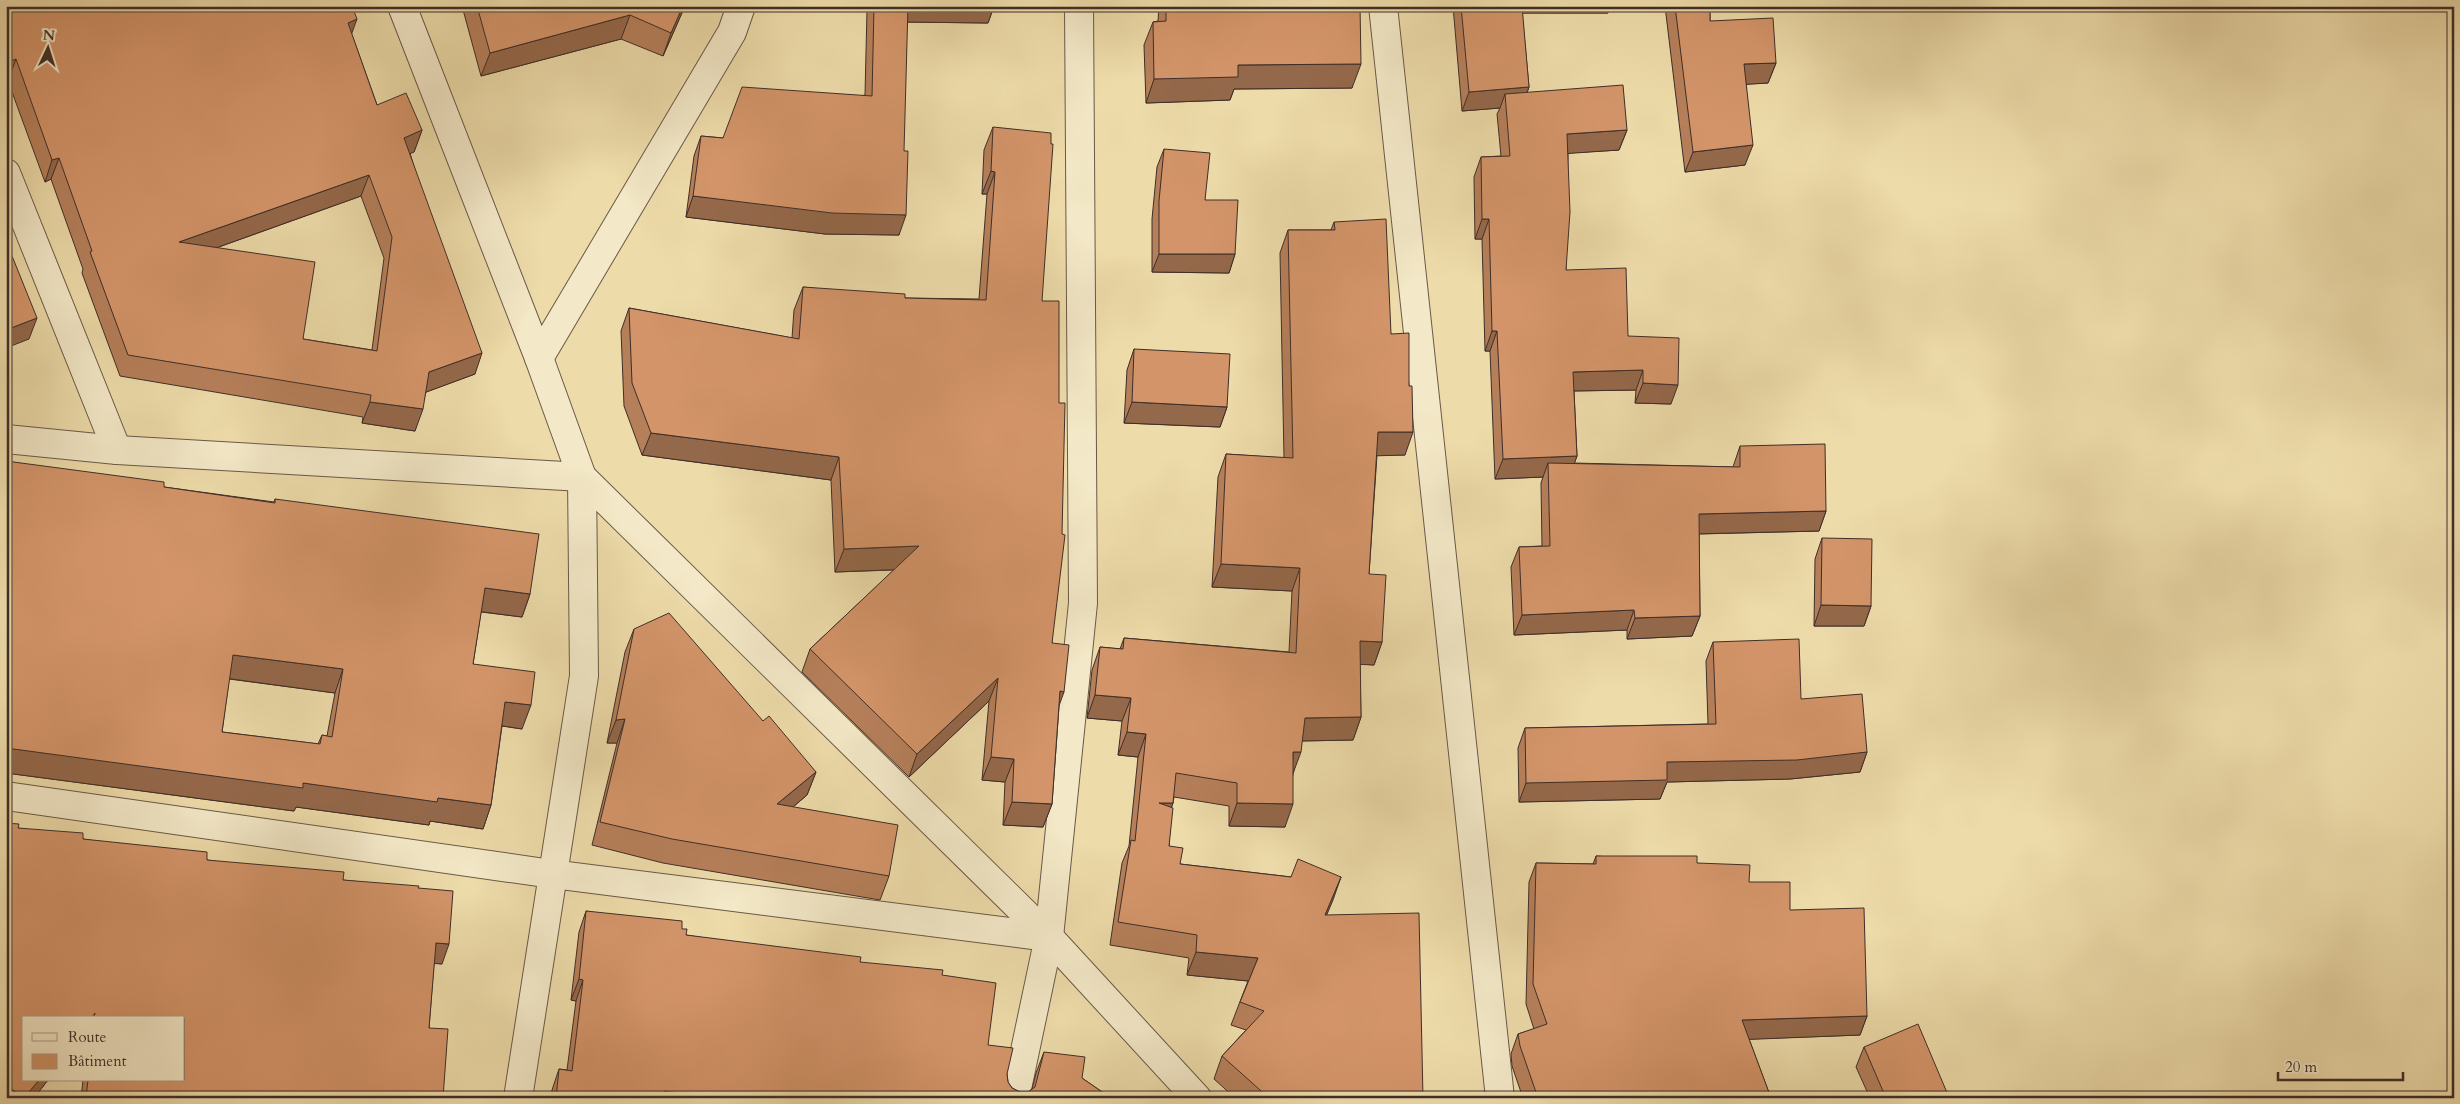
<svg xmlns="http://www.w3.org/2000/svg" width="2460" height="1104" font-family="Cardo,serif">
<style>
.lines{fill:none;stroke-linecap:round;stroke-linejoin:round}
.minor-casing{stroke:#6a5948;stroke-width:30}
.minor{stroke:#f3e8c7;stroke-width:28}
.wall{fill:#b57f5a;stroke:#3f2e28;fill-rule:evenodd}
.shaded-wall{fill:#94684a;stroke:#3f2e28}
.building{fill:#d39469;stroke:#3f2e28;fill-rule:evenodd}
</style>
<rect width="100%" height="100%" fill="#eddba9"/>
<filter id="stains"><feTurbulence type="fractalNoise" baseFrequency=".004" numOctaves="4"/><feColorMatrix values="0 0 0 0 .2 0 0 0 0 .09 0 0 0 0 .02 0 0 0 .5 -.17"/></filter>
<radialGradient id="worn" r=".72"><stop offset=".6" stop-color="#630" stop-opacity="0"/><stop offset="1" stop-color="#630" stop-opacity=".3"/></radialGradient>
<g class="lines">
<defs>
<g id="minor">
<path d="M 402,6 L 539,358 L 582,477 L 584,676 L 518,1098"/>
<path d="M 1383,6 L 1500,1098"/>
<path d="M 6,173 L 117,450"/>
<path d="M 539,358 L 732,32 L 741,6"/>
<path d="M 6,439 L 117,450 L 582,477 L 1049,937 L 1197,1098"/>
<path d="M 6,796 L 552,874 L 1049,937"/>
<path d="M 1015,1098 L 1049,937 L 1083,603 L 1079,6"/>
</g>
</defs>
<use href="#minor" class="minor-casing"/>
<use href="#minor" class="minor"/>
</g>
<g class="wall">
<path d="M 6,6 L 352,35 L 377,105 L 422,130 L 414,152 L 410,153 L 475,374 L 426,392 L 415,431 L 362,423 L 363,417 L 120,376 L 82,273 L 83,269 L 51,179 L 45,182 L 8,81 L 6,81 ZM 361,196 L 384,258 L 372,350 L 303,339 L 216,248 Z"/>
<path d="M 462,6 L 685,6 L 663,56 L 621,39 L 481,76 Z"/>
<path d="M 868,6 L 994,6 L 988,23 L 907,22 L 899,235 L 825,234 L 686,217 L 694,156 L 701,136 L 723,138 L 865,95 L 867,10 Z"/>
<path d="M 1159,6 L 1360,6 L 1352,88 L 1234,89 L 1230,100 L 1146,103 L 1144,45 L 1153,22 L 1158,21 Z"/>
<path d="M 1453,6 L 1610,6 L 1608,13 L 1522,13 L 1529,87 L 1527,93 L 1627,130 L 1619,150 L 1568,153 L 1566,270 L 1628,336 L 1671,404 L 1635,403 L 1636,390 L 1574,391 L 1577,456 L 1574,463 L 1733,467 L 1740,446 L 1826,511 L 1819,531 L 1699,534 L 1700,616 L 1692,636 L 1627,639 L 1627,630 L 1514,635 L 1511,567 L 1519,547 L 1542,546 L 1541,483 L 1543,477 L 1495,479 L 1490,351 L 1485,351 L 1482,239 L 1475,239 L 1474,177 L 1481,157 L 1501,156 L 1497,114 L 1500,108 L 1462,111 Z"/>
<path d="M 1665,6 L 1710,6 L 1710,21 L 1776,63 L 1768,83 L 1746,84 L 1745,165 L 1685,172 Z"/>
<path d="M 993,127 L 1042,301 L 1052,643 L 1059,707 L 1052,804 L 1043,827 L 1003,825 L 1005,782 L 982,780 L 989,701 L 909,777 L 802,672 L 810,649 L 894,570 L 835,572 L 831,480 L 642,455 L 624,406 L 621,331 L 629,308 L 792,338 L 794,310 L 803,287 L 905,298 L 979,299 L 987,194 L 982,194 L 984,150 Z"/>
<path d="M 1164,149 L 1205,200 L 1235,254 L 1229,273 L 1152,272 L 1152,219 L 1157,167 Z"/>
<path d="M 1334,222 L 1391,334 L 1405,455 L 1377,455 L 1369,574 L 1382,642 L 1374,665 L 1360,664 L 1361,717 L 1353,740 L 1302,741 L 1293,774 L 1285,827 L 1229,826 L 1229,806 L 1174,797 L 1173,803 L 1171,808 L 1169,846 L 1180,864 L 1291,877 L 1341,877 L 1326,915 L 1423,1098 L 1235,1098 L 1214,1079 L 1222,1056 L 1246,1030 L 1231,1025 L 1248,981 L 1187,975 L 1189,958 L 1110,945 L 1122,863 L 1129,846 L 1138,757 L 1118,755 L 1122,721 L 1087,718 L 1092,670 L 1100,647 L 1120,649 L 1124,638 L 1289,652 L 1292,591 L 1212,587 L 1218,477 L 1226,454 L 1284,458 L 1280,253 L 1288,230 L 1331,230 Z"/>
<path d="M 1134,349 L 1227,407 L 1220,427 L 1124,423 L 1127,370 Z"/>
<path d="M 6,461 L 164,487 L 274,502 L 275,499 L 530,594 L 522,617 L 481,612 L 473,664 L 522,729 L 502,726 L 491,805 L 483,829 L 430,821 L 429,825 L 296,807 L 294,811 L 6,773 ZM 229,679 L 335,693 L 327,736 L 322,735 L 318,744 L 222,732 Z"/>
<path d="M 1822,538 L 1871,606 L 1864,626 L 1814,626 L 1815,559 Z"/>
<path d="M 634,629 L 763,721 L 816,772 L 807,795 L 793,807 L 889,876 L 880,900 L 663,863 L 592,845 L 617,743 L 607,743 L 625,652 Z"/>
<path d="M 1713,642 L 1801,699 L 1867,752 L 1860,772 L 1790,779 L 1667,782 L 1660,799 L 1519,802 L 1518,748 L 1525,728 L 1708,724 L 1706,661 Z"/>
<path d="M 6,823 L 18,828 L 207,860 L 343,880 L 418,888 L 442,964 L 434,963 L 429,1028 L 443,1098 L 81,1098 L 83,1080 L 184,1080 L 184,1018 L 24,1018 L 24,1080 L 48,1080 L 34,1098 L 6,1098 Z"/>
<path d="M 1596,856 L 1697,863 L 1749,882 L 1790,910 L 1867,1016 L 1860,1035 L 1749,1039 L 1771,1098 L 1523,1098 L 1512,1066 L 1511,1054 L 1518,1034 L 1534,1029 L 1526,1004 L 1529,882 L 1536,863 L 1593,864 Z"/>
<path d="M 586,911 L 682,929 L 686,935 L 942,975 L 1007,1074 L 1008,1082 L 1012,1088 L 1020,1092 L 1028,1092 L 1032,1089 L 1036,1073 L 1044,1052 L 1111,1098 L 551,1098 L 552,1090 L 559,1069 L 567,1070 L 576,1001 L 571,1000 L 579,932 Z"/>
<path d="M 1864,1047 L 1947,1098 L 1870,1098 L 1856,1067 Z"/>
</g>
<g class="shaded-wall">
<path d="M 683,6 L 685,6 L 663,56 L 671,33 Z"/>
<path d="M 909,6 L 994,6 L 988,23 L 904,22 Z"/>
<path d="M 1516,6 L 1610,6 L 1608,13 L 1514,13 Z"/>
<path d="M 630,15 L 621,39 L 481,76 L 490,53 Z"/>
<path d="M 357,19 L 349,41 L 348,23 Z"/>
<path d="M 16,59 L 8,81 L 6,81 L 6,63 Z"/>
<path d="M 1776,63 L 1768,83 L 1736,85 L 1744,64 Z"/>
<path d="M 1361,64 L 1352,88 L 1234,89 L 1230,100 L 1146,103 L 1154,79 L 1238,65 Z"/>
<path d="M 1529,87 L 1522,105 L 1505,94 L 1500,108 L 1462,111 L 1469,92 Z"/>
<path d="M 422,130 L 414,152 L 397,159 L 404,138 Z"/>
<path d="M 1627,130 L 1619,150 L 1560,154 L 1567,134 Z"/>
<path d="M 1753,145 L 1745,165 L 1685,172 L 1693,152 Z"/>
<path d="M 59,158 L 51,179 L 45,182 L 52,160 Z"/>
<path d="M 991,171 L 995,172 L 987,194 L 982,194 Z"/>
<path d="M 369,175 L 361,196 L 171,264 L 179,242 Z"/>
<path d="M 693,196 L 906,215 L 899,235 L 825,234 L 686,217 Z"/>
<path d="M 1482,219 L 1489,219 L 1482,239 L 1475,239 Z"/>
<path d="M 1159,254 L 1235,254 L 1229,273 L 1152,272 Z"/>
<path d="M 37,318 L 29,339 L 6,348 L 6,330 Z"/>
<path d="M 1492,331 L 1497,331 L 1490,351 L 1485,351 Z"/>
<path d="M 482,353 L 475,374 L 421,394 L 429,372 Z"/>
<path d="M 1643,370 L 1636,390 L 1566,391 L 1573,372 Z"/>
<path d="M 1643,383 L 1678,385 L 1671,404 L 1635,403 Z"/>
<path d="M 370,402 L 423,409 L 415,431 L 362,423 Z"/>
<path d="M 1132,402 L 1227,407 L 1220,427 L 1124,423 Z"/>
<path d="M 1378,432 L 1413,432 L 1405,455 L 1370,456 Z"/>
<path d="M 651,433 L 839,457 L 831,480 L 642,455 Z"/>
<path d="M 1577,456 L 1570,476 L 1548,463 L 1543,477 L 1495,479 L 1503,459 Z"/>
<path d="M 1826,511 L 1819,531 L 1691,534 L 1699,514 Z"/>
<path d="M 919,546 L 911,569 L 835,572 L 844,549 Z"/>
<path d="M 1221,564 L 1300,568 L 1292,591 L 1212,587 Z"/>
<path d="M 485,588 L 530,594 L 522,617 L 476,611 Z"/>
<path d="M 1821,605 L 1871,606 L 1864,626 L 1814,626 Z"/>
<path d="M 1634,610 L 1627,630 L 1514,635 L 1522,615 Z"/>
<path d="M 1700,616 L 1692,636 L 1627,639 L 1635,618 Z"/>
<path d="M 1360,641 L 1382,642 L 1374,665 L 1352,664 Z"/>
<path d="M 233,655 L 343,669 L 335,693 L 224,678 Z"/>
<path d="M 998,678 L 989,701 L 909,777 L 917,754 Z"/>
<path d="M 1060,691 L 1064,692 L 1056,714 Z"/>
<path d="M 1095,695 L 1131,698 L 1122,721 L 1087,718 Z"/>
<path d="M 505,702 L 531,705 L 522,729 L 497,725 Z"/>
<path d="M 1361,717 L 1353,740 L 1296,741 L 1305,718 Z"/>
<path d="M 625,719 L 617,743 L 607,743 L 616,720 Z"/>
<path d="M 1127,732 L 1146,734 L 1138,757 L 1118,755 Z"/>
<path d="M 6,748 L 303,783 L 438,798 L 491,805 L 483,829 L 430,821 L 429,825 L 296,807 L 294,811 L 6,773 Z"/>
<path d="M 1293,752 L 1301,752 L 1292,776 Z"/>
<path d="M 1867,752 L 1860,772 L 1790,779 L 1667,782 L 1660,799 L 1519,802 L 1526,783 L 1667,762 Z"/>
<path d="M 991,757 L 1014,759 L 1005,782 L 982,780 Z"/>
<path d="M 816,772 L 807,795 L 768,828 L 777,804 Z"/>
<path d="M 1012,802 L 1052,804 L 1043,827 L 1003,825 Z"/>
<path d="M 1159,803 L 1173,803 L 1165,826 Z"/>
<path d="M 1237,803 L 1293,804 L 1285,827 L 1229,826 Z"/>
<path d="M 1341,877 L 1333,900 L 1317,938 L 1325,915 Z"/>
<path d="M 436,943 L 449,944 L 442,964 L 428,963 Z"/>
<path d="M 1196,952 L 1258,958 L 1249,981 L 1187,975 Z"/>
<path d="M 579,979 L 583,980 L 576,1001 L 571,1000 Z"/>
<path d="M 1867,1016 L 1860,1035 L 1734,1040 L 1742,1020 Z"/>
<path d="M 39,1080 L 48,1080 L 34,1098 L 24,1098 Z"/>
<path d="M 664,1091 L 716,1098 L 661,1098 Z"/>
</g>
<g class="building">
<path d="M 6,6 L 352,6 L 357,19 L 348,23 L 377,105 L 406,93 L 422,130 L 404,138 L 482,353 L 429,372 L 423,409 L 370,402 L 371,395 L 128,355 L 90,252 L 92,251 L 59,158 L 52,160 L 16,59 L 6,63 ZM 369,175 L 392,237 L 377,351 L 303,339 L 315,262 L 179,242 Z"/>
<path d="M 477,6 L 683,6 L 671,33 L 630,15 L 490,53 Z"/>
<path d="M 874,6 L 908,6 L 904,151 L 908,151 L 906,215 L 832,213 L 693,196 L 701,136 L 723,138 L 742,87 L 872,96 Z"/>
<path d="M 1166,6 L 1360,6 L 1361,64 L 1238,65 L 1238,77 L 1154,79 L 1153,22 L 1166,21 Z"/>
<path d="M 1461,6 L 1522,6 L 1529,87 L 1469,92 Z"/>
<path d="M 1675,6 L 1710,6 L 1710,21 L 1773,18 L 1776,63 L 1744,64 L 1753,145 L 1693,152 Z"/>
<path d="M 1623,85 L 1627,130 L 1567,134 L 1570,212 L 1566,270 L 1626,268 L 1628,336 L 1679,338 L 1678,385 L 1643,383 L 1643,370 L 1573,372 L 1577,456 L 1503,459 L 1497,331 L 1492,331 L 1489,219 L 1482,219 L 1481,157 L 1510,156 L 1505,94 Z"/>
<path d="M 993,127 L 1051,133 L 1051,144 L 1053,144 L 1042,301 L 1059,301 L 1059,403 L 1065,403 L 1062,534 L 1065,535 L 1052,643 L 1069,645 L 1064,692 L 1060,691 L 1052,804 L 1012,802 L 1014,759 L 991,757 L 998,678 L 917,754 L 810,649 L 919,546 L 844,549 L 839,457 L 651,433 L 632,383 L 629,308 L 799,339 L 803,287 L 905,294 L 905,298 L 986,300 L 995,172 L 991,171 Z"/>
<path d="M 1164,149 L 1210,153 L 1205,200 L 1238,200 L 1235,254 L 1159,254 L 1159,201 Z"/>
<path d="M 1386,219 L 1391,334 L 1409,333 L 1409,386 L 1412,386 L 1413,432 L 1378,432 L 1369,574 L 1386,575 L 1382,642 L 1360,641 L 1361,717 L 1305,718 L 1301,752 L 1293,752 L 1293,804 L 1237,803 L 1237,783 L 1176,773 L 1173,803 L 1159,803 L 1173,808 L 1169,846 L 1183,848 L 1180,864 L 1291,877 L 1298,859 L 1341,877 L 1325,915 L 1419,913 L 1423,1098 L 1269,1098 L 1222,1056 L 1264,1011 L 1240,1002 L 1258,958 L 1196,952 L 1197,935 L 1118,922 L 1131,840 L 1135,841 L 1146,734 L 1127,732 L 1131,698 L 1095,695 L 1100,647 L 1123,649 L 1124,638 L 1296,653 L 1300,568 L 1221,564 L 1226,454 L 1293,458 L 1288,230 L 1335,230 L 1334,222 Z"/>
<path d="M 6,241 L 37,318 L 6,330 Z"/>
<path d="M 1134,349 L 1230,354 L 1227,407 L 1132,402 Z"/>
<path d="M 1825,444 L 1826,511 L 1699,514 L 1700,616 L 1635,618 L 1634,610 L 1522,615 L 1519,547 L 1550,546 L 1548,463 L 1740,467 L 1740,446 Z"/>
<path d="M 6,461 L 164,482 L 164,487 L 275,503 L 275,499 L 539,534 L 530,594 L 485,588 L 473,664 L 535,672 L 531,705 L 505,702 L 491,805 L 438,798 L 437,802 L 303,783 L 303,788 L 6,748 ZM 233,655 L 343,669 L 332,737 L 322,735 L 320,744 L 222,732 Z"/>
<path d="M 1822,538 L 1872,539 L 1871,606 L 1821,605 Z"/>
<path d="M 669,613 L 763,721 L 769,716 L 816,772 L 777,804 L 898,825 L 889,876 L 672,839 L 600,822 L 625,719 L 616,720 L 634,629 Z"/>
<path d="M 1799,639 L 1801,699 L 1862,694 L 1867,752 L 1797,760 L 1667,762 L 1667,780 L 1526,783 L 1525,728 L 1716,724 L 1713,642 Z"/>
<path d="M 6,823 L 19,824 L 18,828 L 83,833 L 83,839 L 207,852 L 207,860 L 344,872 L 343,880 L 419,886 L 418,888 L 453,891 L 449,944 L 436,943 L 429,1028 L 448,1029 L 443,1098 L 86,1098 L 88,1080 L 184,1080 L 184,1018 L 94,1018 L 95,1013 L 91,1018 L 24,1018 L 24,1080 L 39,1080 L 24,1098 L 23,1098 L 6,1084 Z"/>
<path d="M 1596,856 L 1697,856 L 1697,863 L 1750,865 L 1749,882 L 1790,882 L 1790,910 L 1864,908 L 1867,1016 L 1742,1020 L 1771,1098 L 1538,1098 L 1520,1046 L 1518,1034 L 1547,1024 L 1533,984 L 1536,863 L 1596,864 Z"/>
<path d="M 586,911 L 682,921 L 682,929 L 687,929 L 686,935 L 861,957 L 860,962 L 943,970 L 942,975 L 996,983 L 988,1045 L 1013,1048 L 1007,1074 L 1008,1082 L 1012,1088 L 1020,1092 L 1028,1092 L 1035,1087 L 1044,1052 L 1085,1057 L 1082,1078 L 1111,1098 L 716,1098 L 664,1091 L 663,1098 L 556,1098 L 559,1069 L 572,1071 L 583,980 L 579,979 Z"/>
<path d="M 1918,1024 L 1948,1095 L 1942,1098 L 1886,1098 L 1864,1047 Z"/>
</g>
<rect width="2460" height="1104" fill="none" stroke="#eddba9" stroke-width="25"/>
<rect x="8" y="8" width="2445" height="1089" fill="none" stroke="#3f2e28" stroke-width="2.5"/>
<rect x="12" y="12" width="2435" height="1079" fill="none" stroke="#3f2e28"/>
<rect x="22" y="1016" width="162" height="65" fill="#f3e8c7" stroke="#ab9e87"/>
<rect x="32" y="1033" width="25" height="8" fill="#f3e8c7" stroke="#ab9e87"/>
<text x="68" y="1042" font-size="15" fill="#3f2e28">Route</text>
<rect x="32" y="1054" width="25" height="15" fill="#d39469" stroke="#ab9e87"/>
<text x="68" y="1066" font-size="15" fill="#3f2e28">Bâtiment</text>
<g transform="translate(48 48) rotate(4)" stroke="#f3e8c7" stroke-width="4" paint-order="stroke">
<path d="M0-4L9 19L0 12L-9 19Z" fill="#3f2e28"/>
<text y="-8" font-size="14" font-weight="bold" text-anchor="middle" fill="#3f2e28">N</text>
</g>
<path d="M2278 1072v8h125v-8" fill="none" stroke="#3f2e28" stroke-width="2.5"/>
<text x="2285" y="1072" font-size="15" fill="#3f2e28" stroke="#f3e8c7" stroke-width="4" paint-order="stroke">20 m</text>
<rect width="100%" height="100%" filter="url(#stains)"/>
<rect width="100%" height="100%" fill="url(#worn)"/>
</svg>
